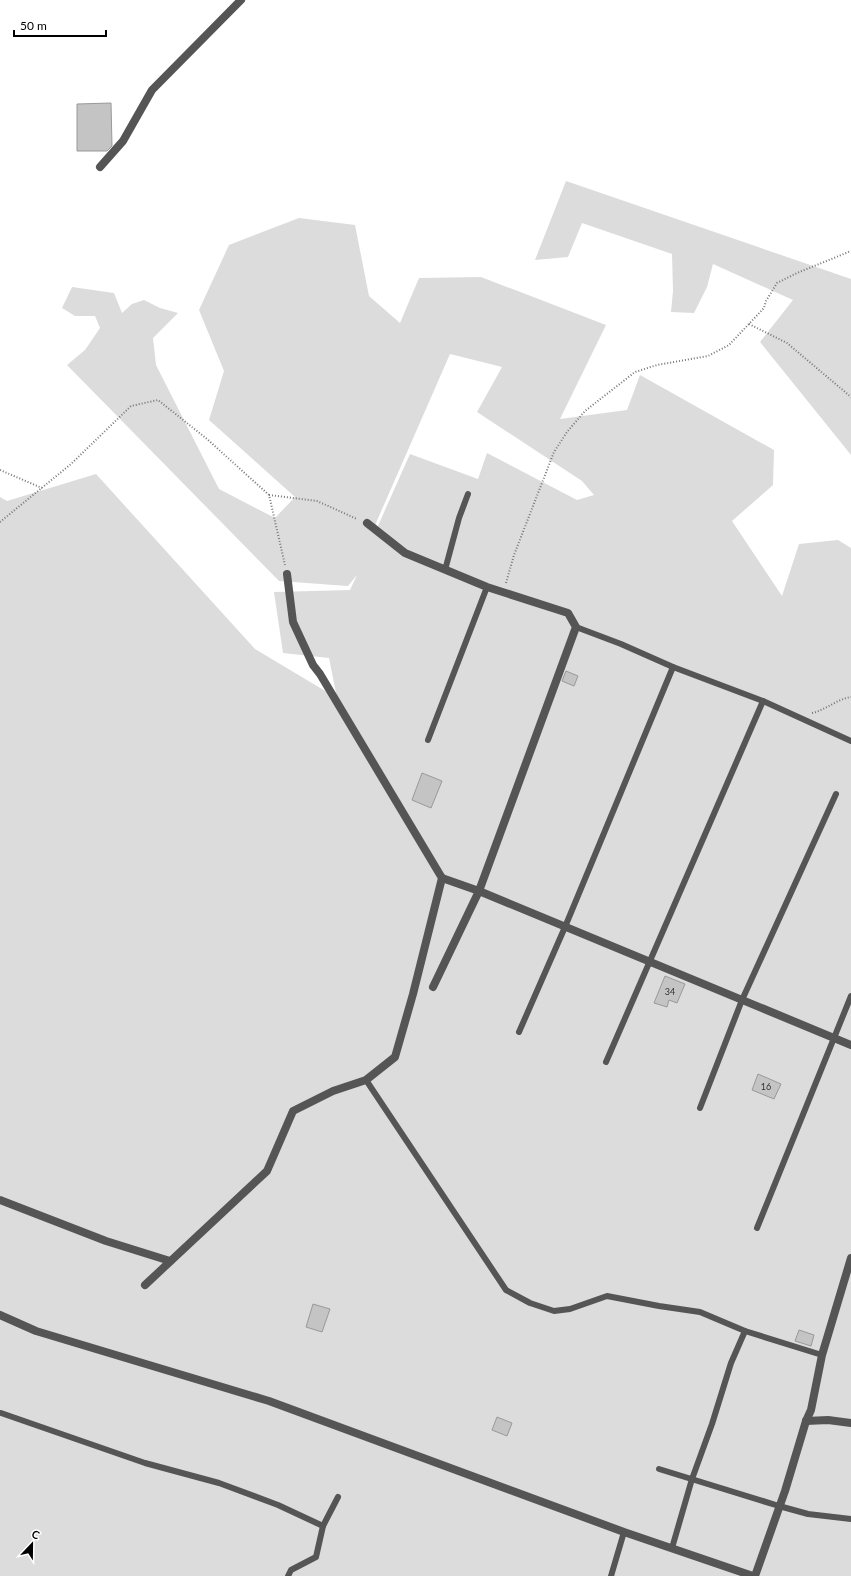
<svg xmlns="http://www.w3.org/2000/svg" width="851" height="1576" font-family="Lato,sans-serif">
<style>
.green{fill:#dcdcdc;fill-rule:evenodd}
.building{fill:#c4c4c4;stroke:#999}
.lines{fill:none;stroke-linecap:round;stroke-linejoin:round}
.path{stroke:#777;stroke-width:2;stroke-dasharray:1 2;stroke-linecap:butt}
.lane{stroke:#555;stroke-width:6}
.street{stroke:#555;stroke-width:8}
.labels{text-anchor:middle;stroke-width:3.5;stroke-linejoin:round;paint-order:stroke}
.number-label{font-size:9px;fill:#313131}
</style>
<rect width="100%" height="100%" fill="#fff"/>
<g class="green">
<path d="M 566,181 L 851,279 L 851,455 L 760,342 L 793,300 L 713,264 L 707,287 L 694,313 L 671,312 L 673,291 L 672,254 L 582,223 L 568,257 L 535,260 Z"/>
<path d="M 299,218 L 355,225 L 369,296 L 400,323 L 419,278 L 481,277 L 606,325 L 560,419 L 627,410 L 640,375 L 774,450 L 773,485 L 732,521 L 782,596 L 799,544 L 838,540 L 851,548 L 851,1576 L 0,1576 L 0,497 L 7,501 L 96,474 L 255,649 L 337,698 L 329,658 L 283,653 L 274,592 L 350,590 L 357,575 L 348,586 L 279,581 L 67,365 L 85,350 L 100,328 L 95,316 L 75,316 L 62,308 L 72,287 L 114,293 L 122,313 L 132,304 L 144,300 L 160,308 L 178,313 L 153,338 L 156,365 L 219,489 L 275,518 L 295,497 L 209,420 L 224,371 L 199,310 L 229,245 ZM 450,354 L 502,367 L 477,412 L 582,481 L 594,495 L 577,500 L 487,453 L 478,479 L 410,454 L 377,528 L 376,523 Z"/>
</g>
<g class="building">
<path d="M 111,103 L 112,146 L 107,151 L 77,151 L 77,104 Z"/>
<path d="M 566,671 L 578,676 L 574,686 L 562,681 Z"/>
<path d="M 422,773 L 442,781 L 431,808 L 412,800 Z"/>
<path d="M 665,976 L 685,984 L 677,1003 L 669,1000 L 667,1007 L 654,1003 Z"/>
<path d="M 758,1074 L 781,1084 L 774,1099 L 752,1090 Z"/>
<path d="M 313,1304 L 330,1309 L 322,1332 L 306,1327 Z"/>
<path d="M 799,1330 L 814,1335 L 811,1346 L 795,1341 Z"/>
<path d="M 497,1417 L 512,1423 L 507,1436 L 492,1430 Z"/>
</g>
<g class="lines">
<g class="path">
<path d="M 749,324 L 787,343 L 851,397"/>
<path d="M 0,470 L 42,488"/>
<path d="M 269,495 L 317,501 L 357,519"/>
<path d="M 0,522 L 71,464 L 131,406 L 158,400 L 207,439 L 269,495 L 285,565"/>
<path d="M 506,583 L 514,555 L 554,452 L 567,432 L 585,411 L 635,372 L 657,365 L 708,356 L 729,345 L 764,308 L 766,301 L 777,283 L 797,273 L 851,251"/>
<path d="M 812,713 C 826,710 837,699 851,697"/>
</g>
<g class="lane">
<path d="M 445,570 L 459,518 L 468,494"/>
<path d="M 576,627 L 621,644 L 673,667 L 763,701 L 851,741"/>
<path d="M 428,740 L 487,587"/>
<path d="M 519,1032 L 565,927 L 673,667"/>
<path d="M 606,1062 L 763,701"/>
<path d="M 366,1080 L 506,1290 L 530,1303 L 554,1311 L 570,1309 L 607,1296 L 659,1306 L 700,1312 L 745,1331 L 822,1355"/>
<path d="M 700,1108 L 742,1000 L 836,794"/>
<path d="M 757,1228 L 851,996"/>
<path d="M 1,1413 L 145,1463 L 219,1483 L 278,1505 L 323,1526"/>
<path d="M 659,1469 L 779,1506 L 808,1514 L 851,1519"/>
<path d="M 672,1548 L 692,1479 L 712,1424 L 731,1363 L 745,1331"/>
<path d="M 288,1576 L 291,1570 L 316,1557 L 323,1526 L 338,1497"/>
<path d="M 611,1576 L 624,1532"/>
</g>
<g class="street">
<path d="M 100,167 L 123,141 L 152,90 L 241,0"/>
<path d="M 367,523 L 405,553 L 487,587 L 568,613 L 576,627 L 479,891 L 433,987"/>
<path d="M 442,878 L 479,891 L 851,1045"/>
<path d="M 0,1200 L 106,1241 L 170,1261"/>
<path d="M 145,1285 L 267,1171 L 293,1111 L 333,1091 L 366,1080 L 395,1057 L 413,994 L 442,878 L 320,674 L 313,665 L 293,622 L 287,574"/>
<path d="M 0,1315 L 36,1331 L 269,1401 L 624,1532 L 753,1576"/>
<path d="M 806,1421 L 828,1420 L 851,1423"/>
<path d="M 755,1576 L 785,1491 L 806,1421 L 811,1410 L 822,1355 L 851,1258"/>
</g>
</g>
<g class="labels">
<g class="number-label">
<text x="670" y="995">34</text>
<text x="766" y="1090">16</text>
</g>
</g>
<g transform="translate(32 1544) rotate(22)" stroke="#ffffff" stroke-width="3" paint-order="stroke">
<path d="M0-3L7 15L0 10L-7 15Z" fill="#000000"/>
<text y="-6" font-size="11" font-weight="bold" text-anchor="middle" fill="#000000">С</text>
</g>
<path d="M14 30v6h92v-6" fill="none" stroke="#000000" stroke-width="2"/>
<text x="20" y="30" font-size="12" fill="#000000" stroke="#ffffff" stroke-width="3" paint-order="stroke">50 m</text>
</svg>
